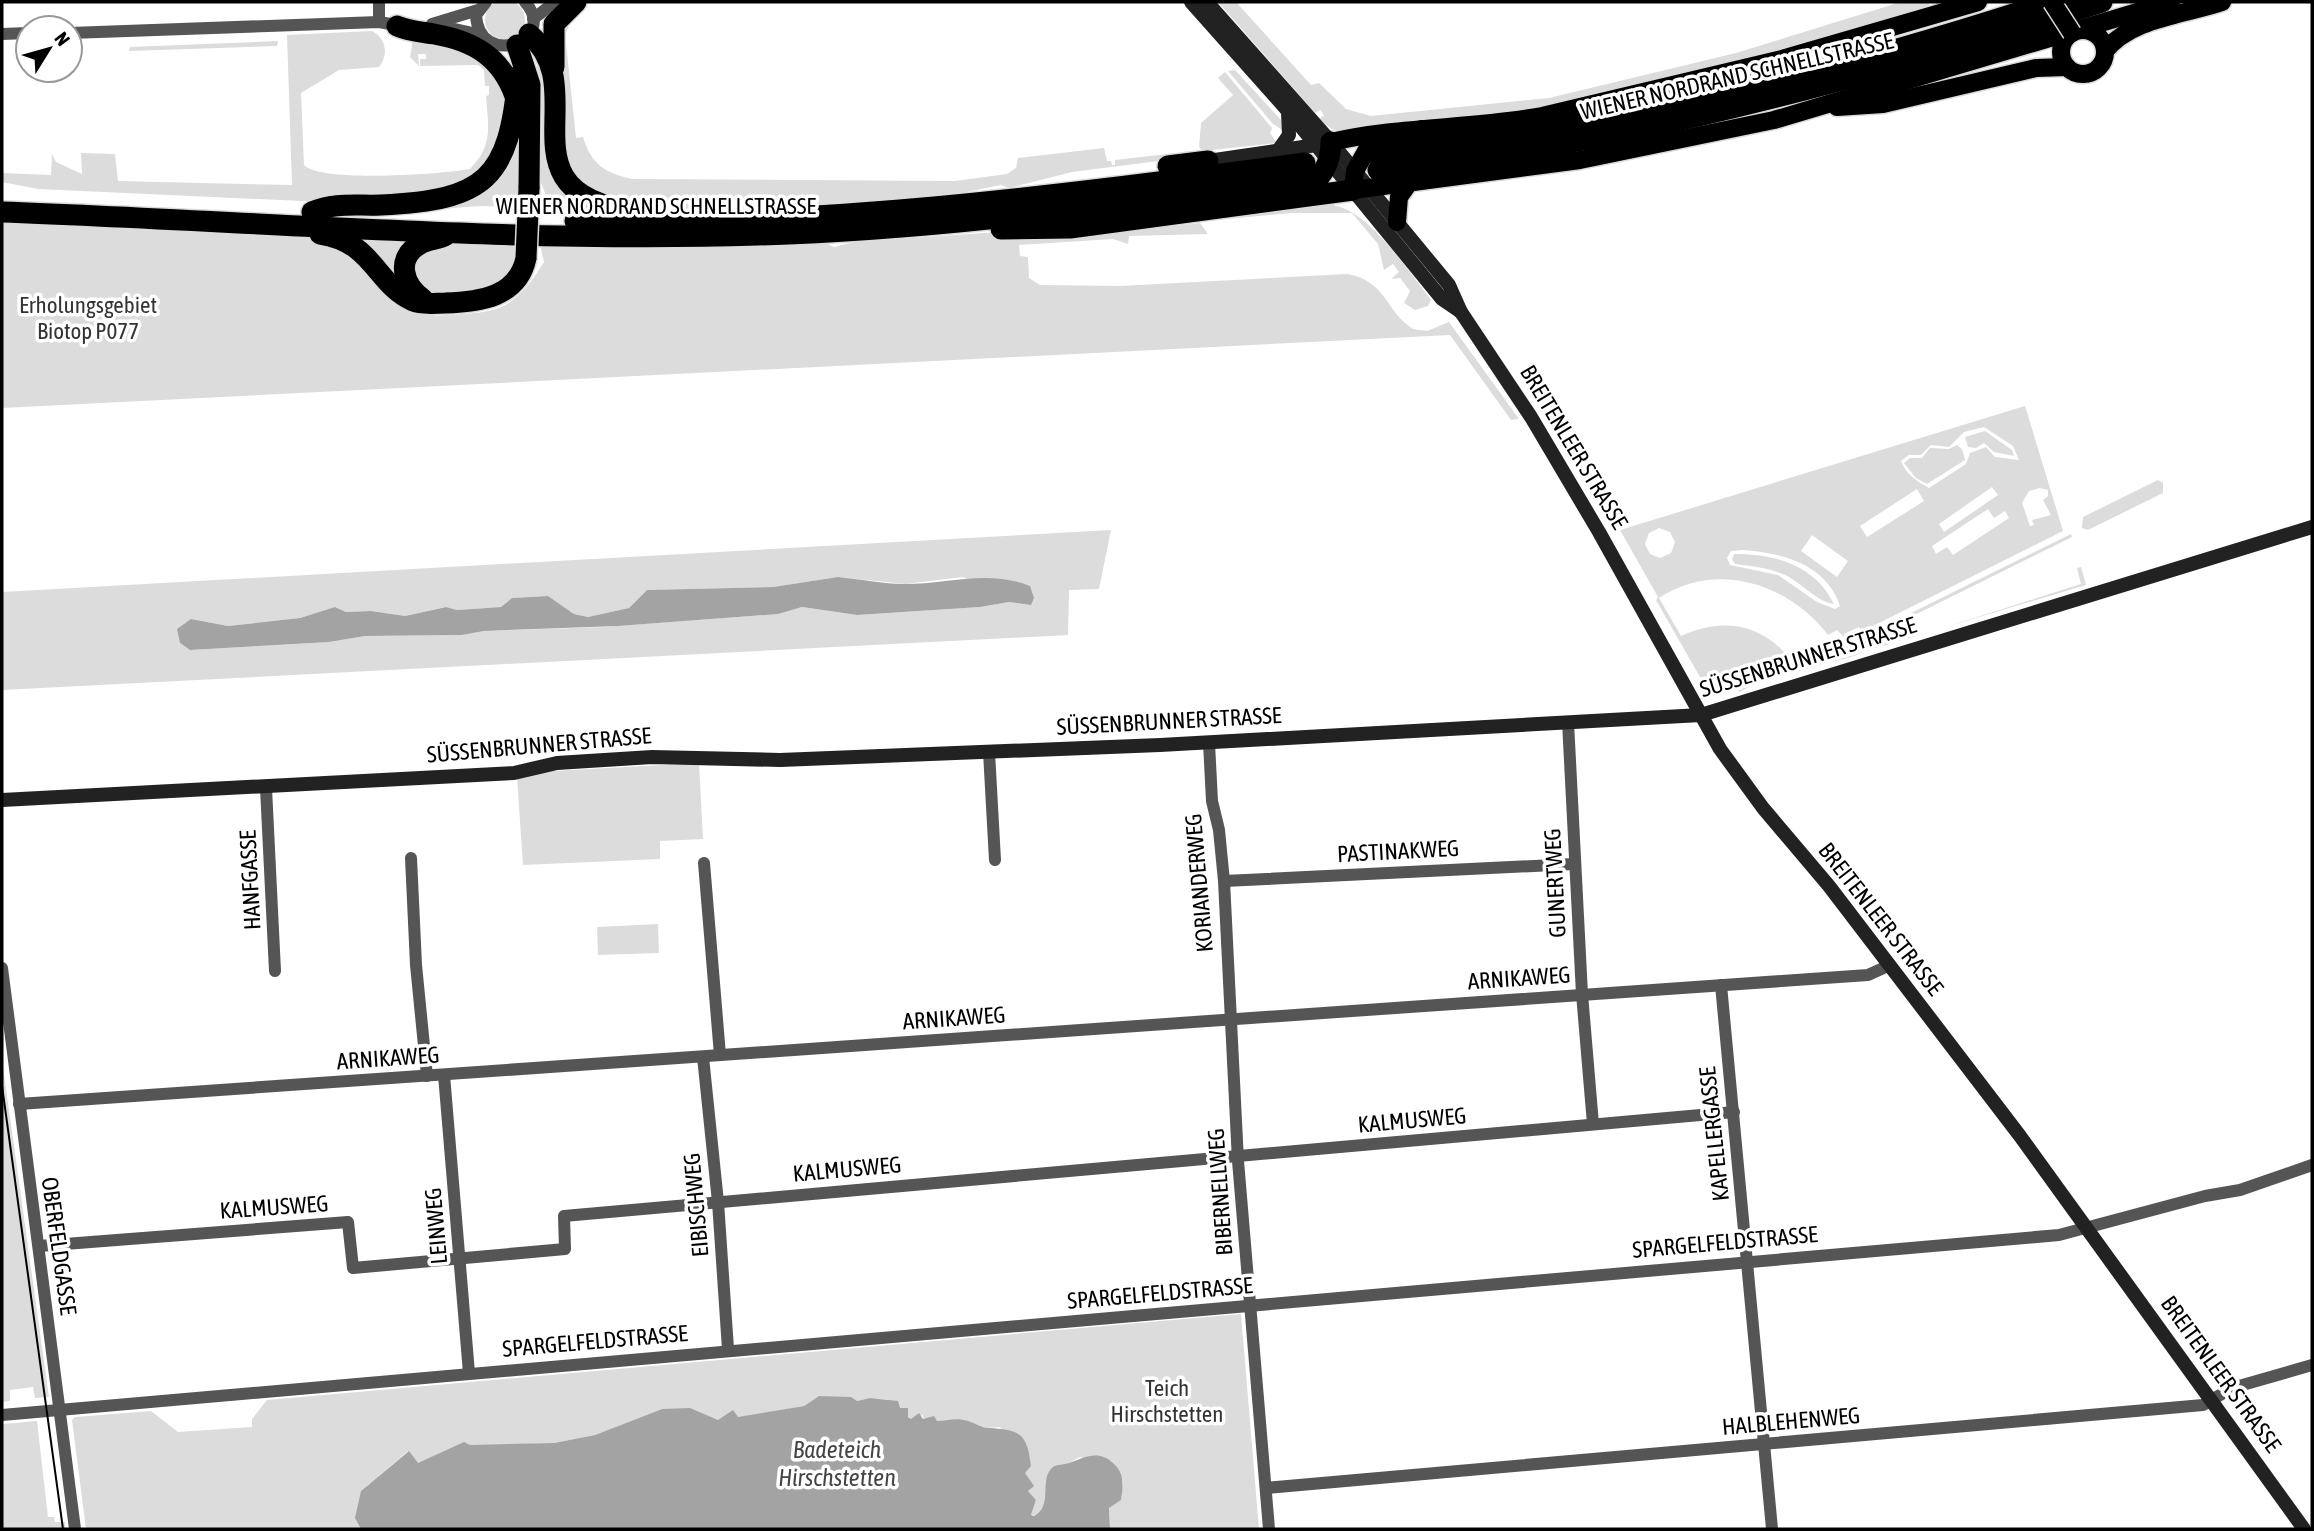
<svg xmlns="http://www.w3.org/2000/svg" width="2314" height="1531" font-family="'Asap Condensed',sans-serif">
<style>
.green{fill:#dcdcdc;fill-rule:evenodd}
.water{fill:#a3a3a3}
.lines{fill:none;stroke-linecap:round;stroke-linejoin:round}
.primary-casing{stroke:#dbdbdb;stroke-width:21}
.highway-casing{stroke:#dbdbdb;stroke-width:24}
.street{stroke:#555;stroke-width:12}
.secondary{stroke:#222;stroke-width:14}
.primary{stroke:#000;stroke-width:18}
.highway{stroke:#000;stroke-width:21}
.tram{stroke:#000;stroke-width:2}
.primary-bridge-casing{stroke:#dbdbdb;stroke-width:21;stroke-linecap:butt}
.highway-bridge-casing{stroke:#dbdbdb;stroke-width:24;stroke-linecap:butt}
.primary-bridge{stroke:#000;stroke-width:18}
.highway-bridge{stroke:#000;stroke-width:21}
.labels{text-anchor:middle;stroke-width:7;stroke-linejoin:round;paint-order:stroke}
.street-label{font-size:23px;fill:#000;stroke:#fff}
.park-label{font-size:23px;fill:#333;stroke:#fff}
.water-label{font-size:24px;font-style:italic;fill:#444;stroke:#fff}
</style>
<rect width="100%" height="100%" fill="#fff"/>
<g class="green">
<circle cx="505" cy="20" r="20"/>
<path d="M 1218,2 L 1236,2 L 1311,85 L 1319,83 L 1346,109 L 1371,116 L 1549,98 L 1736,53 L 1901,2 L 1928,2 L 1930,7 L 1775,54 L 1543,109 L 1392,127 C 1362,116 1345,148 1320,119 L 1324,115 L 1320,110 L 1315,113 Z"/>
<path d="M 562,26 L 569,27 L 565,34 L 576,138 L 583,137 C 591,164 605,173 632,179 L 955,181 L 1007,174 L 1016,168 L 1018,158 L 1104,148 L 1107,161 L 1111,161 L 1112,165 L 1115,165 L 1115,160 L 1176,153 L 1190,157 L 1072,172 L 1009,188 L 1001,185 L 942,197 L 817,205 L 661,210 L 617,205 L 563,167 Z"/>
<path d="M 372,31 C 386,38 389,55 379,67 L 339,70 L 301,93 L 304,165 C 320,183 443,174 470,169 C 494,144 488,126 486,96 L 489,95 L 489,86 L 485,86 L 484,70 L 478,65 L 420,66 L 420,59 L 426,59 L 426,54 L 418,54 L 419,66 L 410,57 L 413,40 L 457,43 L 507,86 L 503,143 L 467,185 L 345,203 L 38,189 L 2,182 L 2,173 L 51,175 L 52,154 L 56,162 L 82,174 L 81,153 L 115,154 L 118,181 L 292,185 L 287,35 Z"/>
<path d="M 278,41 L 277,46 L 129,51 L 130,47 Z"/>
<path d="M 536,57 L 542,57 L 552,156 L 601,211 L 541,213 L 545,193 L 540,180 L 542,115 Z"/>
<path d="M 1235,70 L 1281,120 L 1284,131 L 1273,124 L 1228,71 Z"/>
<path d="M 1225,72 L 1272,128 L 1270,133 L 1277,143 L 1203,151 L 1199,147 L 1201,123 L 1233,95 L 1218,78 Z"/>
<path d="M 522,108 L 518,212 C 488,200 461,210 431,209 L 477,190 Z"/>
<path d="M 1335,200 L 1335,206 C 1367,209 1411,274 1431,300 L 1428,306 L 1415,310 L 1404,303 L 1410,291 L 1400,278 L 1391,279 L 1399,272 L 1393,264 L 1384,270 L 1378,244 L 1352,213 L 1291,213 L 1227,219 L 1218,217 Z"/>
<path d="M 2,220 L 303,235 L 339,242 L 435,309 L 435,316 C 495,311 510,317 544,262 L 540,245 L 699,247 L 826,243 L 834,247 L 854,242 L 984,233 L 1147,229 L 1200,223 L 1208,234 L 1129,236 L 1128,244 L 1113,239 L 1019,245 L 1020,256 L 1028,257 L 1029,278 L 1040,285 L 1120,286 L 1347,274 C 1387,281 1384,310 1413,329 L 1427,331 L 1449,322 L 1519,419 L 1511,420 L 1450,335 L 2,408 Z"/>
<path d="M 348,235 L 414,237 L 402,284 Z"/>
<path d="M 442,242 L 520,244 L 507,280 L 464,296 L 421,292 L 410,260 Z"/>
<path d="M 2025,406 L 2063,531 L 1861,632 L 1859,627 L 1844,634 L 1846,639 L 1837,630 L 1828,635 C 1788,583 1716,560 1659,598 L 1681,636 C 1722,617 1762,623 1791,660 L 1801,661 L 1739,692 L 1726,684 L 1708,691 L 1656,600 L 1658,597 L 1620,530 ZM 1984,427 L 2013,446 L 2019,460 L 1995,457 L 1986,447 L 1970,453 L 1966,464 L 1929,488 C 1916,481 1906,474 1901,461 L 1909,455 L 1921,455 L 1931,445 L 1949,447 L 1964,432 ZM 1992,487 L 1998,495 L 1944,532 L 1939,524 ZM 2040,488 L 2048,490 L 2048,496 L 2043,500 L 2051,515 L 2032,520 L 2034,525 L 2030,526 L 2022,503 L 2029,491 ZM 1917,489 L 1924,501 L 1867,537 L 1860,526 ZM 1988,509 L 1994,518 L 2005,511 L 2009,518 L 1953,555 L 1947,547 L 1936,554 L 1932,546 ZM 1659,528 L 1670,532 L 1675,542 L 1671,553 L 1660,558 L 1650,554 L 1645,544 L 1649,533 ZM 1812,535 L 1848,561 L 1837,577 L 1801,551 ZM 1743,550 C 1782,553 1826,564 1840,606 L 1835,609 L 1817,602 L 1778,575 L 1730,565 L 1727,558 L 1731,551 Z"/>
<path d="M 1985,431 L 2012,450 L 2014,456 L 1994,452 L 1984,443 L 1976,448 L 1968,447 L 1965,437 Z"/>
<path d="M 1957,445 L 1962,449 L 1965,460 L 1927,484 L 1916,478 L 1904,463 L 1910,458 L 1922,458 L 1930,448 L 1949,449 Z"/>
<path d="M 2158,480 L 2163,483 L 2163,493 L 2088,530 L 2082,528 L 2083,517 Z"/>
<path d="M 1111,530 L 1099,589 L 1069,590 L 1068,635 L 2,690 L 2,592 ZM 838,577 L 905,584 L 963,577 L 1031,605 L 1009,602 L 980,607 L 857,615 L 802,607 L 777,614 L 603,627 L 484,631 L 462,635 L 365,636 L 329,642 L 190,650 L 180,643 L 191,619 L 228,626 L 300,618 L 335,607 L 346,612 L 371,611 L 405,616 L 445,607 L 457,610 L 501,607 L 512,598 L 548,596 L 574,614 L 588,617 L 629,608 L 647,590 L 773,587 Z"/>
<path d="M 2071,534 L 2072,537 L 1844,650 L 1836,650 Z"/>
<path d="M 1734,554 C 1774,554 1814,564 1834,604 C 1817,602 1802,583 1785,575 C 1769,568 1753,566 1735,564 L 1732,559 Z"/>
<path d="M 2081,567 L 2086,585 L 1786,675 C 1807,664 1830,664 1854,656 C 1875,648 1893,636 1915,628 L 1917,636 L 2081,584 L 2077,568 Z"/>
<path d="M 699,763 L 703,839 L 660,841 L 660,859 L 523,865 L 517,777 L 534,772 Z"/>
<path d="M 658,924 L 659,953 L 598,955 L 597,927 Z"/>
<path d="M 2,1060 L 49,1397 L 35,1398 L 33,1387 L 10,1390 L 10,1401 L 2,1402 Z"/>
<path d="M 1241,1314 L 1259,1529 L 1110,1529 L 1109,1507 L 1121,1500 L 1123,1482 L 1120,1472 L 1080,1457 L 1048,1474 L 1045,1505 L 1038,1515 L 1031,1515 L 1036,1500 L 1028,1491 L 1025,1473 L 1000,1427 C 976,1430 947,1423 923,1418 L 923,1415 L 911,1419 L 891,1400 L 870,1398 L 857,1401 L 819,1396 L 804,1406 L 738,1418 L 718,1420 L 662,1409 L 595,1435 L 554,1443 L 469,1446 L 464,1443 L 418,1464 L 408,1451 L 362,1490 L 363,1529 L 86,1529 L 72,1420 L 75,1417 L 151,1411 L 178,1432 L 252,1427 L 252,1419 L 267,1400 Z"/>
<path d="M 37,1421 L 48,1517 L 54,1517 L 55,1522 L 65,1522 L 66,1529 L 2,1529 L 2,1424 Z"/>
</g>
<g class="water">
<path d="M 838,577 C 860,579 883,584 904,584 C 947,584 989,569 1030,586 L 1034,598 L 1031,605 L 1009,602 L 980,607 L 857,615 L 802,607 L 778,614 L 618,626 L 484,631 L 462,635 L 365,636 L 329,642 L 190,650 L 180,643 L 177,629 L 191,619 L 228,626 L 300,618 L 335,607 L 346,612 L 371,611 L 405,616 L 446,607 L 457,610 L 501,607 L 512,598 L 548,596 L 574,614 L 588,617 L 629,608 L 647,590 L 773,587 Z"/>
<path d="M 819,1396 L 851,1397 L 857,1401 L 870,1398 L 898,1401 L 900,1408 L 908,1408 L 908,1417 L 911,1419 L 919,1413 L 923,1419 L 934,1416 L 937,1421 C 947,1421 956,1417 968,1421 C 975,1423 981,1428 989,1428 C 1020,1430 1027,1433 1031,1466 L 1025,1473 L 1034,1486 L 1028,1491 L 1036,1500 L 1031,1515 L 1034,1516 C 1054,1506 1038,1479 1053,1467 C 1057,1464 1064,1465 1069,1463 C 1085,1457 1099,1449 1114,1464 C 1125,1474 1123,1487 1121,1500 L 1109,1508 L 1110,1529 L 361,1529 L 355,1518 L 361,1491 L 409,1451 L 418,1463 L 464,1442 L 470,1445 L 554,1443 L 595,1435 L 662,1409 L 690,1408 L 718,1420 L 733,1410 L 738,1417 L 804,1406 Z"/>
</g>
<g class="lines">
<defs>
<g id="primary">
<circle cx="2083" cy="52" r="22"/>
<path d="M 2105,51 C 2131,18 2184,15 2222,2"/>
<path d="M 1837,107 L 1883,104 L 2036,68 L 2067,67"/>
<path d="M 1422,129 L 1369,146 L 1355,171 L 1353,190 L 1580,160 L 1774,120 L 2171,2"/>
<path d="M 1331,142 C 1400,126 1472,129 1542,116 L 1782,59 L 1978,2"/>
<path d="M 1397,222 L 1399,197 L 1411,180"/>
</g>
<g id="highway">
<path d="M 397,26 C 408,31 422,32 434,34 C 474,41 501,57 515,96"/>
<path d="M 529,34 C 596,91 495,192 636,212"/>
<path d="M 517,45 L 530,85 L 529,188"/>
<path d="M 554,67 L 554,24 L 576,2"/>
<path d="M 1376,154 C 1453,143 1531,134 1608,119 C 1758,91 1906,49 2051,2"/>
<path d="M 1168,166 L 1208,161"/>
<path d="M 1378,170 C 1457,159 1536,150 1615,134 C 1780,101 1942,54 2102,2"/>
<path d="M 1302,194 C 1320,180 1331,165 1331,142"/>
<path d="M 2,212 C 253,221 506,243 758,235 C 943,230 1125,203 1308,179"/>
<path d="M 312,212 C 335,202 357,206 381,205 C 486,200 509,179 518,76"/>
<path d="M 575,221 C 823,227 1061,195 1305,163"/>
<path d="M 1001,229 L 1070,228 L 1353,190"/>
<path d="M 320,234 C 374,242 375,284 413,301 C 422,305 435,303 445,303 C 480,302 518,297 526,258"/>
<path d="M 423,299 C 403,285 395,258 420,244 C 429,239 438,240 446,235"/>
</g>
</defs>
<use href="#primary" class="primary-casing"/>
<use href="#highway" class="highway-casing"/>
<g class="street">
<path d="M 486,2 L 476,15 C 479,70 560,41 525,2"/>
<path d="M 533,19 L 551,5 L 573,2"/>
<path d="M 379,22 L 379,2"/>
<path d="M 432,24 L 478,10"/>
<path d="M 441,26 L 482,35"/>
<path d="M 70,33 L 379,22 L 402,26"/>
<path d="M 2,34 L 28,33"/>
<path d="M 1568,722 L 1582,994 L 1593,1124"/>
<path d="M 1209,743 L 1212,801 L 1219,830 L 1224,881 L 1238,1161 L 1269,1529"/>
<path d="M 989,752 L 995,860"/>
<path d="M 266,788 L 275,971"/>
<path d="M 411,858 L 416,965 L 427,1076"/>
<path d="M 704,863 L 720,1055"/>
<path d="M 1224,881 L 1574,864"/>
<path d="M 2,968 L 75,1529"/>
<path d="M 1721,985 L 1772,1529"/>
<path d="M 703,1057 L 718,1202 L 728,1349"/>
<path d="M 444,1075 L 469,1373"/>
<path d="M 19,1104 L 1868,975 L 1890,965"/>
<path d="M 39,1246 L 348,1222 L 353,1268 L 565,1249 L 564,1216 L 1734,1112"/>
<path d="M 2,1415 L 2059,1235 L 2205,1196 L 2240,1190 L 2312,1165"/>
<path d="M 1266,1488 L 2203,1405 L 2232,1388 L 2312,1365"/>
</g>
<g class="secondary">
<path d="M 1191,2 L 1288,111 L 1442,299 L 1461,312"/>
<path d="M 1207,2 L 1331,142 L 1449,285 L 1461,312 L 1531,417 L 1599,532 L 1720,749 L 1763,808 L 1829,886 L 2020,1136 L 2304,1529"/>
<path d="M 1277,152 L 1289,135 L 1288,112"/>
<path d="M 1208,161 L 1323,144"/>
<path d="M 2,800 L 514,773 L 557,763 L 652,757 L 780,760 L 1160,745 L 1701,715 L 2312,527"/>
</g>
<use href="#primary" class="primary"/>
<use href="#highway" class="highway"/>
<path class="tram" d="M 2,1086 L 63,1529"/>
<defs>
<path id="primary-bridge" d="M 2052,2 L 2072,33"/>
<path id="highway-bridge" d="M 526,258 L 529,188"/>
</defs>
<use href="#primary-bridge" class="primary-bridge-casing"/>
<use href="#highway-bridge" class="highway-bridge-casing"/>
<use href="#primary-bridge" class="primary-bridge"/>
<use href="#highway-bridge" class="highway-bridge"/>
</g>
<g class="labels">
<g class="street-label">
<text transform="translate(1737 76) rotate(-13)" y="8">WIENER NORDRAND SCHNELLSTRASSE</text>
<text x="656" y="214">WIENER NORDRAND SCHNELLSTRASSE</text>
<text transform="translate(1574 447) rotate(59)" y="8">BREITENLEER STRASSE</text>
<text transform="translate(1808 657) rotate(-17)" y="8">SÜSSENBRUNNER STRASSE</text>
<text transform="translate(1169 721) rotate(-3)" y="8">SÜSSENBRUNNER STRASSE</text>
<text transform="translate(539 745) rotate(-5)" y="8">SÜSSENBRUNNER STRASSE</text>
<text transform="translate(1398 851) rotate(-3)" y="8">PASTINAKWEG</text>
<text transform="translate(250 880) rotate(-93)" y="8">HANFGASSE</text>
<text transform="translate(1199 883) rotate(-95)" y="8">KORIANDERWEG</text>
<text transform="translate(1555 883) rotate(-93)" y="8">GUNERTWEG</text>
<text transform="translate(1881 919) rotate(52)" y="8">BREITENLEER STRASSE</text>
<text transform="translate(1519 978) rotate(-4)" y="8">ARNIKAWEG</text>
<text transform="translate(954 1018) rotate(-4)" y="8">ARNIKAWEG</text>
<text transform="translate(388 1058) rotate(-4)" y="8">ARNIKAWEG</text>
<text transform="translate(1412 1120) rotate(-5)" y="8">KALMUSWEG</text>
<text transform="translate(1714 1134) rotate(-96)" y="8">KAPELLERGASSE</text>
<text transform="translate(847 1169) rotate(-5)" y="8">KALMUSWEG</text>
<text transform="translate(1220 1192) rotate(-94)" y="8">BIBERNELLWEG</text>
<text transform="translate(696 1205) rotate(-95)" y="8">EIBISCHWEG</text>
<text transform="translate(274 1207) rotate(-4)" y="8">KALMUSWEG</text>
<text transform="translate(436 1226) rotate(-95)" y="8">LEINWEG</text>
<text transform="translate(1725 1242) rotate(-5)" y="8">SPARGELFELDSTRASSE</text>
<text transform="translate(59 1246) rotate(82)" y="8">OBERFELDGASSE</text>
<text transform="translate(1160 1293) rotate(-5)" y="8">SPARGELFELDSTRASSE</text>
<text transform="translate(595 1341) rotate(-5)" y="8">SPARGELFELDSTRASSE</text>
<text transform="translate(2221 1374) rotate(54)" y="8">BREITENLEER STRASSE</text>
<text transform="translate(1791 1421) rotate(-5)" y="8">HALBLEHENWEG</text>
</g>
<g class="park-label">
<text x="88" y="313">Erholungsgebiet<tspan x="88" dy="26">Biotop P077</tspan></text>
<text x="1167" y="1396">Teich<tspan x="1167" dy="26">Hirschstetten</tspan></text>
</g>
<g class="water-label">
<text x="837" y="1458">Badeteich<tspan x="837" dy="28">Hirschstetten</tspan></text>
</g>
</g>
<rect width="2314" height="1531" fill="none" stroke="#000000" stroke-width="7"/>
<g transform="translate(49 49) rotate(53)"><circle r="33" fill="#ffffff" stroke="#999999" stroke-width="2"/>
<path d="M0-5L12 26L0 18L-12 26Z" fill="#000000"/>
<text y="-10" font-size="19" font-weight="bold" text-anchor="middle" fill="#000000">N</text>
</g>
</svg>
